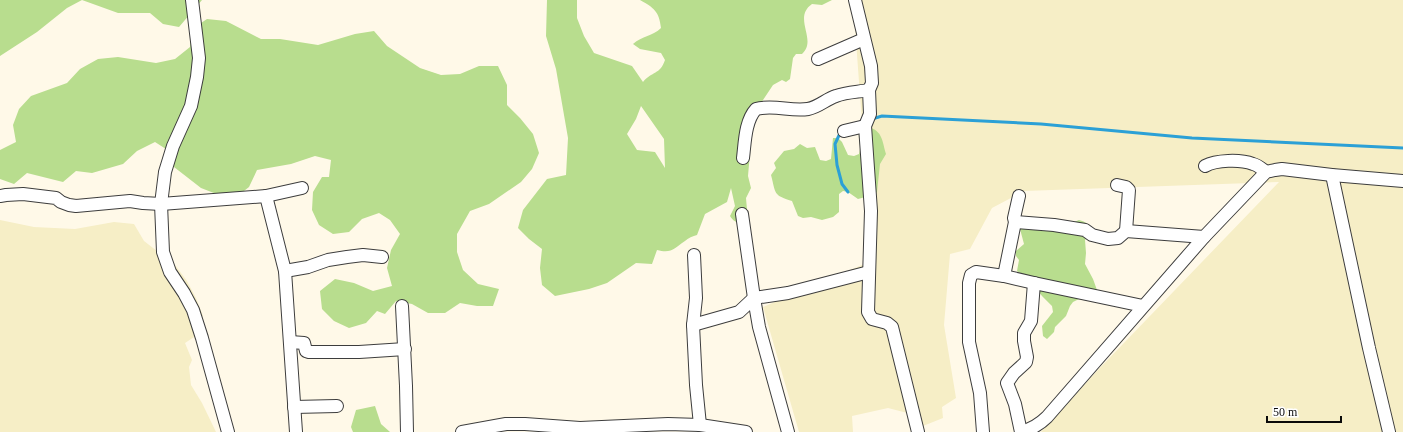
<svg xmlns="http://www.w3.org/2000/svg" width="1403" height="432" font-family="'Times New Roman',serif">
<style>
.farmland{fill:#f6eec6}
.forest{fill:#b8dd8e;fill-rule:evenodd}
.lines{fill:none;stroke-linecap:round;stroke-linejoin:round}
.stream{stroke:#2ba0d6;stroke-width:3}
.minor-casing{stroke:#3d3d3d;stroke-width:14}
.minor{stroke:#fff;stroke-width:12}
</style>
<rect width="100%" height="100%" fill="#fff9e8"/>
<g class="farmland">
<path d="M 853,0 L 1403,0 L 1403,432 L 1041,432 L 1096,372 L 1279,182 L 1024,191 L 992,208 L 970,249 L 950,254 L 944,325 L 956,398 L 942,407 L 943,418 L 918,428 L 915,415 L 888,408 L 852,416 L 853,432 L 799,432 L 763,307 L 876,259 L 872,259 Z"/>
<path d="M 0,220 L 34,227 L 75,229 L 114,222 L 134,224 L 144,241 L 175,265 L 187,281 L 196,298 L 203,316 L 192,319 L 194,337 L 185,343 L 192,360 L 189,367 L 191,385 L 202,403 L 216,432 L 0,432 Z"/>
</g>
<g class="forest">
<path d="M 0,0 L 202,0 L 179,27 L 163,24 L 150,13 L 118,13 L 82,0 L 67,8 L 37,32 L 0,56 Z"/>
<path d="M 547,0 L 577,0 L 577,18 L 584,36 L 594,53 L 632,66 L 643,82 C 652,71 660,75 665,60 L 661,53 L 640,49 L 633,44 C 642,36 653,36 661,28 C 659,11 654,8 640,0 L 832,0 L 822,5 L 812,4 C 792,18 818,40 802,54 L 796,54 L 793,58 L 790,79 L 786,82 L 782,80 L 773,85 L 749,121 L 745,137 L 750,153 L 748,176 L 751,188 L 746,198 L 748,221 C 740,223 735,224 730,216 L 735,206 L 731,188 L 727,202 L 705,214 L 697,235 C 693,236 688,238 685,241 C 674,248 672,254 657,250 L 652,264 L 636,263 L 607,283 L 589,289 L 555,296 L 542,285 L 540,268 L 542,249 L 529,239 L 518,228 L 523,210 L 547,179 L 566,175 L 568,138 L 556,69 L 546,36 ZM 641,106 L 664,139 L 665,168 L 655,152 L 637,150 L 627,134 L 636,119 Z"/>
<path d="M 207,19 L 226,21 L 261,39 L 280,39 L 318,45 L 355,34 L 374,31 L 387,46 L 420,68 L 441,75 L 460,74 L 479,66 L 498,66 L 507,85 L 507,105 L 520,118 L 533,134 L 539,153 L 532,169 L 521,182 L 489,204 L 470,211 L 457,234 L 457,252 L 463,270 L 478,284 L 499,289 L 493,306 L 477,306 L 460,303 L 445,313 L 428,313 L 412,304 L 396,301 L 385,314 L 377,311 L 366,323 L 349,328 L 334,321 L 322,309 L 320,291 L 335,279 L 354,283 L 373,291 L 392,286 L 387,268 L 391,250 L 400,234 L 390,220 L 379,213 L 362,219 L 349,232 L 333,234 L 319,225 L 312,210 L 313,192 L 322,177 L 329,177 L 331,160 L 315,156 L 291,164 L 257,170 L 249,187 L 235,198 L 219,195 L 201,188 L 174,167 L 169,151 L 155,142 L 137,151 L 123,164 L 92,173 L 76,171 L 63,182 L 27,173 L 14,184 L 0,179 L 0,150 L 16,142 L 13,125 L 19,109 L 31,96 L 67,83 L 80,69 L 98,59 L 118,57 L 156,63 L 175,59 L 190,47 L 192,29 Z"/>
<path d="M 868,127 C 883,131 882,141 886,154 L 880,164 L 877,192 L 873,195 L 858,199 L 848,192 L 843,191 L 839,194 L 839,212 L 833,217 L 822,220 L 811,217 L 803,218 L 798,216 L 792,201 C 773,195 776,194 771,175 L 776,168 L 774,163 L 784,151 L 794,149 L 800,144 L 807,148 L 815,147 L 820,160 L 826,161 L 831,159 L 833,138 L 838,138 L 842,142 L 848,155 L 854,156 L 859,154 C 862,144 858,142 859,133 Z"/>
<path d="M 1079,220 C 1086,222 1089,224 1092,231 L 1085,240 L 1086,253 L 1085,264 L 1093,279 L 1097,290 L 1073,302 L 1070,306 L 1066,316 L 1055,327 L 1054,332 L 1047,339 L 1043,336 L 1042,326 L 1053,312 L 1052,306 L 1042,296 L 1030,280 L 1017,271 L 1019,260 L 1016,256 L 1016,251 L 1024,244 L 1020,229 L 1023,224 L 1069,224 Z"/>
<path d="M 375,406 L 381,424 L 390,432 L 353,432 L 351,427 L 356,410 Z"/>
</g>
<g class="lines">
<g class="stream">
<path d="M 872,119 L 882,116 L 1041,124 L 1192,138 L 1403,148"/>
<path d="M 841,131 L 835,144 L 837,165 L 842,184 L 848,192"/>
</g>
<defs>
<g id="minor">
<path d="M 192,0 L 199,58 L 197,77 L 191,106 L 173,146 L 165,172 L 161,204 L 163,252 L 170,272 L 184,293 L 193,310 L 202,338 L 228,432"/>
<path d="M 855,0 L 871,66 L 872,83 L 869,90 L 870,114 L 865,126 L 871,211 L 868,312 L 872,319 L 887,323 L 892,327 L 918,432"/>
<path d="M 818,59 L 864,39"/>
<path d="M 844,131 L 865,126"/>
<path d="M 743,158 C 745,142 745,121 756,109 C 774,104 791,112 808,109 C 819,107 826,99 836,96 C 846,92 859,92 869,90"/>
<path d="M 1205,166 C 1216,160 1240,159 1253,164 C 1258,165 1262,169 1266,172"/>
<path d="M 1332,175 L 1369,348 L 1389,432"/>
<path d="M 1117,185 L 1126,187 L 1129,190 L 1126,231"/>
<path d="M 0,196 L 6,195 L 23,194 L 56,198 L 61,202 L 69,205 L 76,206 L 130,201 L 143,203 L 161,204 L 266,196 L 285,271 L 296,432"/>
<path d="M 266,196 L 302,188"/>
<path d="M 1019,196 L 1014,218 L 1015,222 L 1004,276 L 1034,283 L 1143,306"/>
<path d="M 742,214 L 754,298 L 788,293 L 869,272"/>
<path d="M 1015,222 L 1054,225 L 1085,230 L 1092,235 L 1108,239 L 1118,238 L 1126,231 L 1204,237"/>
<path d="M 694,255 L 696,298 L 693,325 L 696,385 L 700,425"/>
<path d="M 285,271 L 308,267 L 328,260 L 347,257 L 363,255 L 382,257"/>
<path d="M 754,298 L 759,327 L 788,432"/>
<path d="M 402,306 L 406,386 L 407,432"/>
<path d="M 693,325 L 739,312 L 754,298"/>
<path d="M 290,342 L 304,343 L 306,351 L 309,352 L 359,352 L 405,349"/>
<path d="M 294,407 L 337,406"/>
<path d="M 462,432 L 506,424 L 525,424 L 580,428 L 668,424 L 700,425 L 746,432"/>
<path d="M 983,432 L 980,393 L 969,342 L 969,283 L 971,275 L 976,272 L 1004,276"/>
<path d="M 1021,432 C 1032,429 1039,425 1047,417 L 1204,237 L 1266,172 L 1275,170 L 1282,169 L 1332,175 L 1403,181"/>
<path d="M 1021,432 L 1015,404 L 1007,383 L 1014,373 L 1026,362 L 1027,357 L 1024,341 L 1024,333 L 1031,321 L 1034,283"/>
</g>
</defs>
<use href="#minor" class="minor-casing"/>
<use href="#minor" class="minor"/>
</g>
<path d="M1267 416v6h74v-6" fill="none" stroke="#0a0a0a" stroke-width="2"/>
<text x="1273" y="416" font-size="12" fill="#0a0a0a" stroke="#ffffff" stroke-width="3" paint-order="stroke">50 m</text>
</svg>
